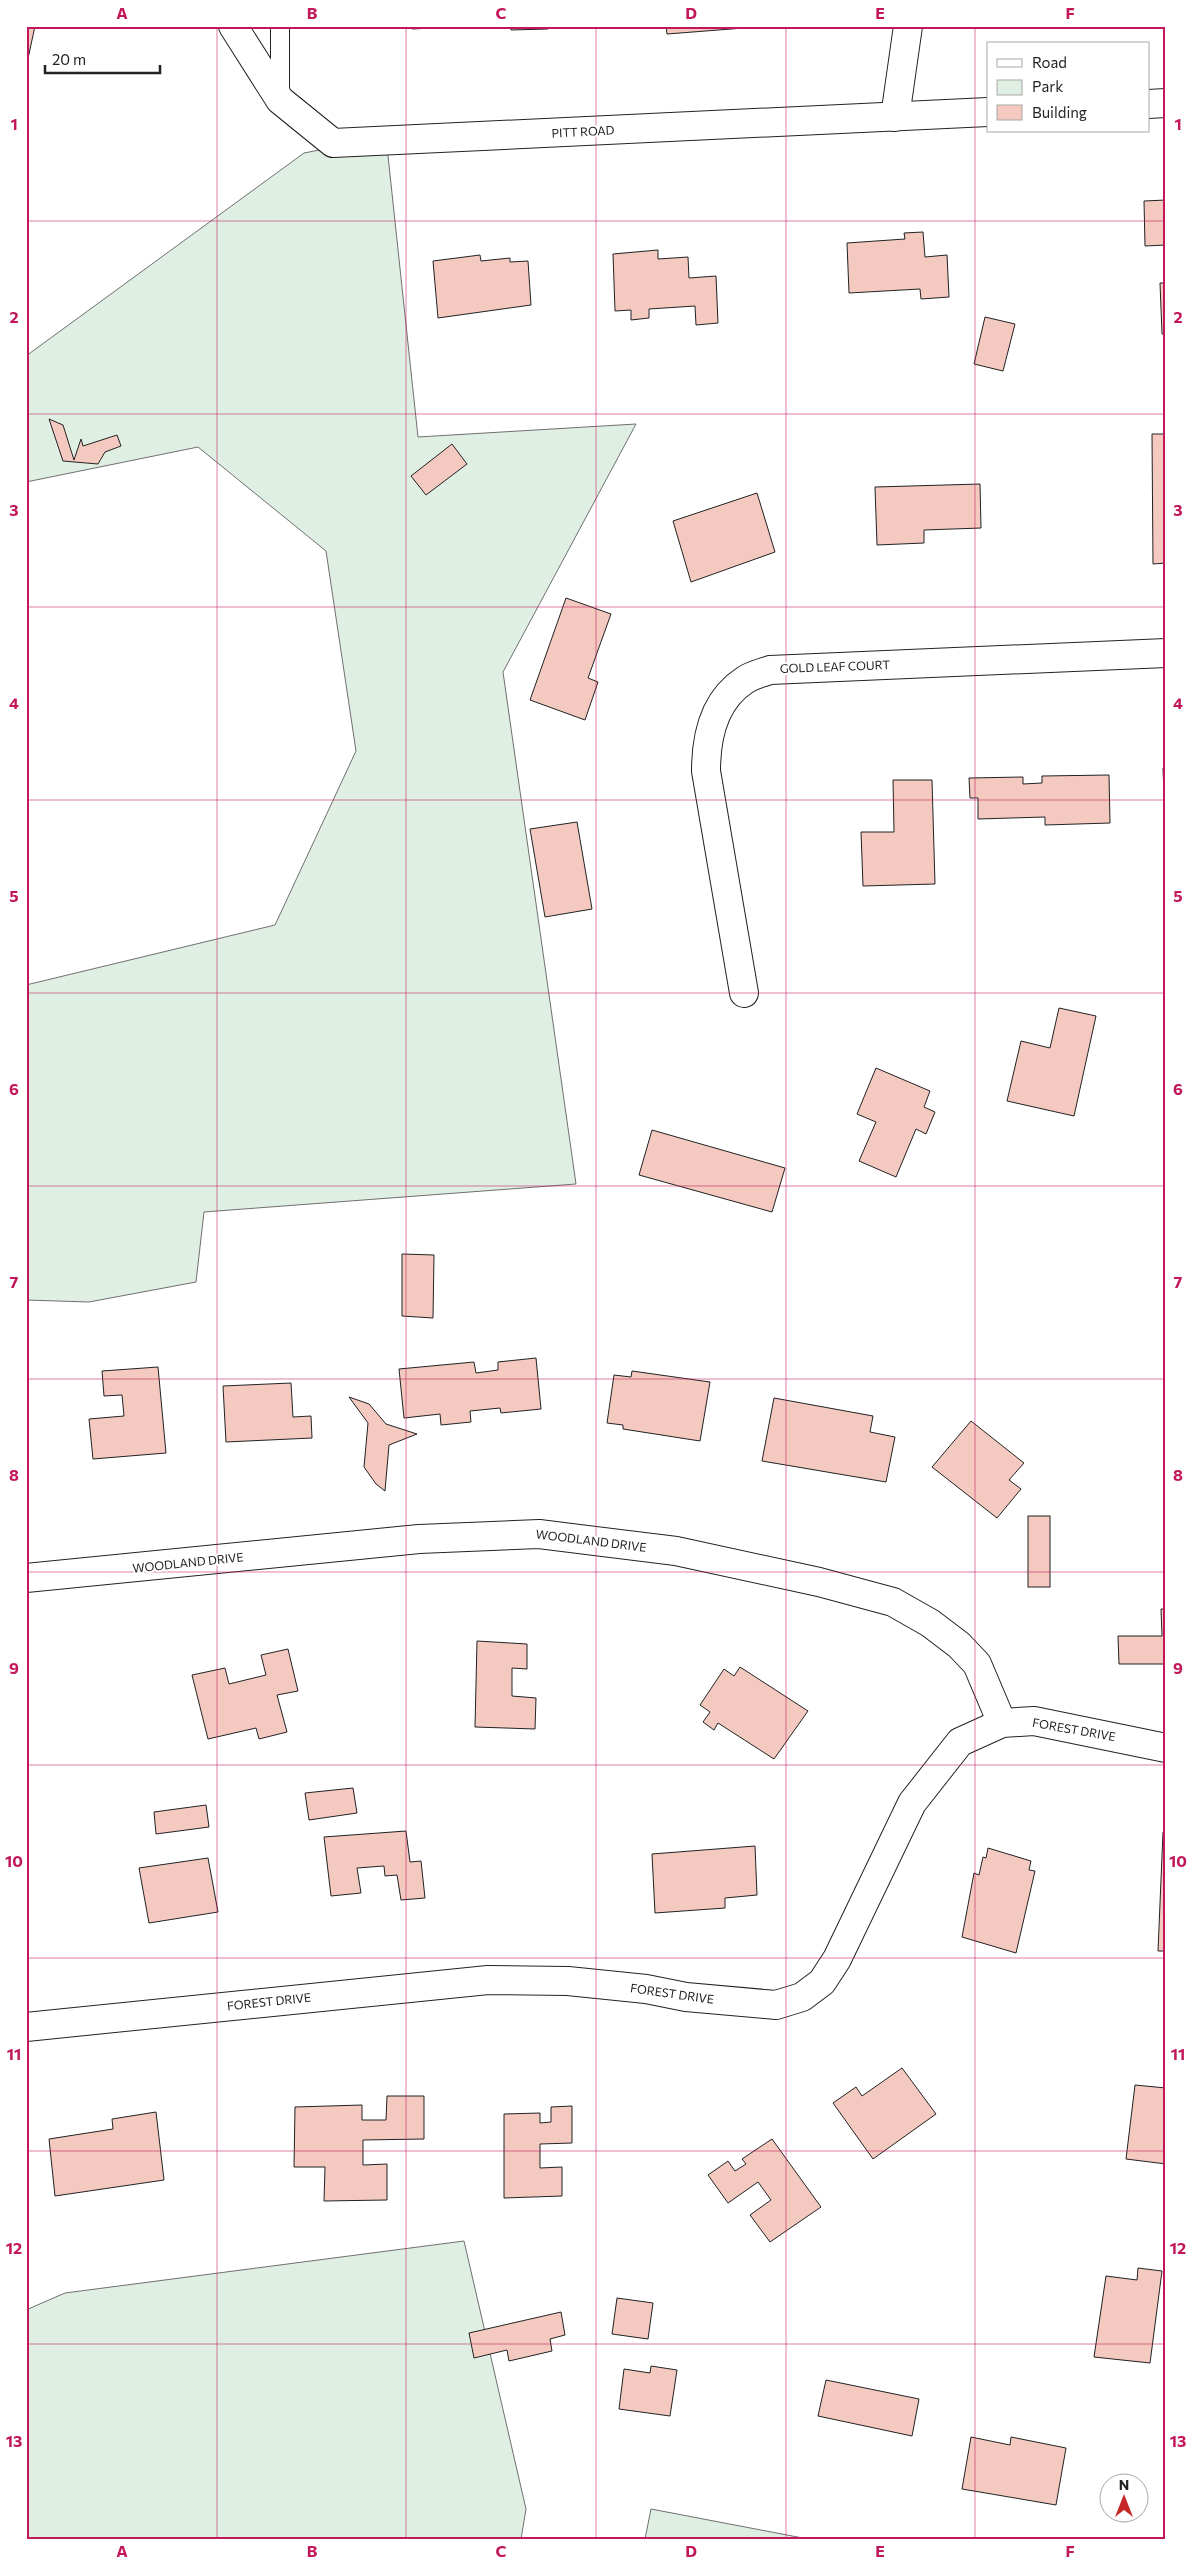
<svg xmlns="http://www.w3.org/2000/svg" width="1192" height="2565" font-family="Commissioner,sans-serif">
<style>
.green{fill:#e0efe3;stroke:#6f6f6f}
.building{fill:#f3c9c0;stroke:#222}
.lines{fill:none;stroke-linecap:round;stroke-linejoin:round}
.lane-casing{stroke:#222;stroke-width:20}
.street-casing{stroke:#222;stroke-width:30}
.lane{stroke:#fff;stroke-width:18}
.street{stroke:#fff;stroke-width:28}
.grid{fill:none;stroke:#c2185b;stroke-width:1;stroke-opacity:0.55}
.labels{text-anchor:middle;stroke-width:4;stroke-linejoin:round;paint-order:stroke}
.street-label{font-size:12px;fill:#222;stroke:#fff}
.neatline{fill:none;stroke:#c2185b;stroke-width:2}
.grid-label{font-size:16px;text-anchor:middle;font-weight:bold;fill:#c2185b}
</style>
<rect width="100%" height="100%" fill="#fff"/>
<g class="green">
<path d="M 386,137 L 418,437 L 636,424 L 503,672 L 576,1184 L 204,1212 L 196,1282 L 89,1302 L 26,1300 L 26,985 L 275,925 L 356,751 L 326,551 L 198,447 L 26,482 L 26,356 L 304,153 Z"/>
<path d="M 464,2241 L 526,2509 L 521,2539 L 26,2539 L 26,2310 L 65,2293 Z"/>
<path d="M 651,2509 L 808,2539 L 645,2539 Z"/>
</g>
<g class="building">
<path d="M 26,26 L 35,26 L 26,68 Z"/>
<path d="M 412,26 L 470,26 L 412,29 Z"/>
<path d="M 511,26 L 547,26 L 548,29 L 511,30 Z"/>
<path d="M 666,26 L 770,26 L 667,34 Z"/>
<path d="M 1166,200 L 1166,245 L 1145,246 L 1144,201 Z"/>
<path d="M 923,232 L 925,257 L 947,255 L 949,297 L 921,299 L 920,289 L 849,293 L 847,243 L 905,239 L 904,233 Z"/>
<path d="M 658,250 L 658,259 L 688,257 L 689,278 L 716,276 L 718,323 L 696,325 L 695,306 L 649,309 L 649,318 L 631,320 L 631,310 L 615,311 L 613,254 Z"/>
<path d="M 480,255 L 481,261 L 510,258 L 510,262 L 528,261 L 531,305 L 438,318 L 433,261 Z"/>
<path d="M 1160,283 L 1166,283 L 1166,334 L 1162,334 Z"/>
<path d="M 985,317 L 1015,324 L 1003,371 L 974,364 Z"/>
<path d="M 49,419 L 63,425 L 74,460 L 81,439 L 83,446 L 117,435 L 121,446 L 105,452 L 98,464 L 63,461 Z"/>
<path d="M 1152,434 L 1166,434 L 1166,563 L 1153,564 Z"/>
<path d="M 452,444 L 467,464 L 426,495 L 411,476 Z"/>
<path d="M 980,484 L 981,528 L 924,530 L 924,543 L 877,545 L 875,487 Z"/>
<path d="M 757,493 L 775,552 L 691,582 L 673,521 Z"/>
<path d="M 566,598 L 611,614 L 588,678 L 598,682 L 585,720 L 530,700 Z"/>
<path d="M 1166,767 L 1166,851 L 1163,768 Z"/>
<path d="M 1109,775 L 1110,823 L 1045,825 L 1045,817 L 978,819 L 978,798 L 970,798 L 969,778 L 1023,777 L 1023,784 L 1042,783 L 1042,776 Z"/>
<path d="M 893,780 L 932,780 L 935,884 L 863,886 L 861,832 L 894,832 Z"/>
<path d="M 577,822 L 592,909 L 545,917 L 530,829 Z"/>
<path d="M 1059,1008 L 1096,1016 L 1074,1116 L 1007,1101 L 1021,1041 L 1050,1048 Z"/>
<path d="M 876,1068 L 930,1091 L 924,1107 L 935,1112 L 926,1134 L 916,1129 L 896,1177 L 859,1161 L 876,1122 L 857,1114 Z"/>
<path d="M 652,1130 L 785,1168 L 772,1212 L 639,1175 Z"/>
<path d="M 402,1254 L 434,1255 L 433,1318 L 402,1316 Z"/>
<path d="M 536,1358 L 541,1409 L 501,1413 L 500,1408 L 470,1411 L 471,1422 L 441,1425 L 440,1414 L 404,1418 L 399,1369 L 474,1362 L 476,1373 L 498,1370 L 498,1362 Z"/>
<path d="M 158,1367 L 166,1453 L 93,1459 L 89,1419 L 124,1416 L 122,1395 L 104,1396 L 102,1371 Z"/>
<path d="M 632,1371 L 710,1382 L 700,1441 L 623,1429 L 623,1425 L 607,1423 L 614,1375 L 631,1377 Z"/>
<path d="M 291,1383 L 293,1417 L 311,1416 L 312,1438 L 226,1442 L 223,1386 Z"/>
<path d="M 349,1397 L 369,1404 L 386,1424 L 417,1434 L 389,1445 L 385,1491 L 376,1484 L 364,1467 L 368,1423 Z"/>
<path d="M 774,1398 L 873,1416 L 870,1432 L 895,1437 L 886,1482 L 762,1461 Z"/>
<path d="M 971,1421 L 1024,1463 L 1009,1480 L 1021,1489 L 997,1518 L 932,1467 Z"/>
<rect x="1028" y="1516" width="22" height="71"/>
<path d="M 1161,1609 L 1166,1609 L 1166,1664 L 1119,1664 L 1118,1636 L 1162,1636 Z"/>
<path d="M 477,1641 L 527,1644 L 527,1669 L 512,1668 L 512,1696 L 536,1698 L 535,1729 L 475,1727 Z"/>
<path d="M 288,1649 L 298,1691 L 277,1695 L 287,1732 L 259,1739 L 256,1728 L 208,1739 L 192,1675 L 225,1668 L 229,1684 L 266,1675 L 261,1655 Z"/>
<path d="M 740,1667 L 808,1711 L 774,1759 L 718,1723 L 714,1730 L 703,1722 L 710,1712 L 700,1705 L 724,1669 L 734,1676 Z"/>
<path d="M 353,1788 L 357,1813 L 309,1820 L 305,1793 Z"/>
<path d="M 206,1805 L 209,1827 L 156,1834 L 154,1812 Z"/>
<path d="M 406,1831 L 410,1862 L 421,1861 L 425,1898 L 401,1900 L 397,1875 L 385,1876 L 384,1866 L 357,1868 L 361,1893 L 331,1896 L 324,1837 Z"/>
<path d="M 1163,1832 L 1166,1833 L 1166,1951 L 1158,1951 Z"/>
<path d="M 755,1846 L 757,1895 L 725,1898 L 725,1908 L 655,1913 L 652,1854 Z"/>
<path d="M 988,1848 L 1031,1861 L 1029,1870 L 1035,1871 L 1016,1953 L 962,1937 L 974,1873 L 979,1875 L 983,1857 L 986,1858 Z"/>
<path d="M 208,1858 L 218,1912 L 149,1923 L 139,1868 Z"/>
<path d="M 902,2068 L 936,2114 L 873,2159 L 833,2103 L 856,2087 L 862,2096 Z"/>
<path d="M 1135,2085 L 1166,2088 L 1166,2164 L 1126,2159 Z"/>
<path d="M 387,2096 L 424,2096 L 424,2139 L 363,2140 L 363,2165 L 387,2164 L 387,2200 L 324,2201 L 325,2167 L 294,2167 L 295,2107 L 362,2105 L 362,2120 L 386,2120 Z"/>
<path d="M 572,2106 L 572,2143 L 540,2144 L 540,2168 L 562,2167 L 562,2196 L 504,2198 L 504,2114 L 540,2113 L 540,2123 L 551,2122 L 551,2107 Z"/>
<path d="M 156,2112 L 164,2180 L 55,2196 L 49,2139 L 113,2129 L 112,2119 Z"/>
<path d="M 772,2139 L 821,2207 L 770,2242 L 750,2215 L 771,2200 L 758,2182 L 728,2203 L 708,2175 L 728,2161 L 735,2171 L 746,2164 L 742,2159 Z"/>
<path d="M 1138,2268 L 1162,2271 L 1150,2363 L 1094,2357 L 1106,2276 L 1137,2280 Z"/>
<path d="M 617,2298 L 653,2303 L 648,2339 L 612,2334 Z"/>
<path d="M 561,2312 L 565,2335 L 550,2339 L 552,2351 L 509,2361 L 507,2350 L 474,2358 L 469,2333 Z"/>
<path d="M 651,2366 L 677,2370 L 670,2416 L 619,2409 L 624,2369 L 650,2373 Z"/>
<path d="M 826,2380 L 919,2399 L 912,2436 L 818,2416 Z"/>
<path d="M 971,2437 L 1010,2445 L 1011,2437 L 1066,2448 L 1056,2505 L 962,2489 Z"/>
</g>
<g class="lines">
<defs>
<path id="lane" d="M 280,26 L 280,98"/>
<g id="street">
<path d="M 233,26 L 280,100 L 333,143 L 988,112"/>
<path d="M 1148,104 L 1166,103"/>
<path d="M 895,117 L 908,26"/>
<path d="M 744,993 L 706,771 C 706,737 714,700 745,680 C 752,675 762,673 770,670 L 1166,653"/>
<path d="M 26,1578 L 419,1539 L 539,1534 L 676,1551 L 819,1582 L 893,1602 L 930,1623 L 959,1645 L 977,1664 L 1002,1723"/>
<path d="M 26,2027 L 488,1980 L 568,1981 L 646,1989 L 686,1997 L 776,2005 L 802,1997 L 822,1982 L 837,1959 L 912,1803 L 960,1742 L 1002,1723 L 1034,1721 L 1166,1748"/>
</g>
</defs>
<use href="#lane" class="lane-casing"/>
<use href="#street" class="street-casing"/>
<use href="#lane" class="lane"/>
<use href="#street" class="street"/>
</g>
<path class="grid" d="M 217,26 L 217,2539M 406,26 L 406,2539M 596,26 L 596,2539M 786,26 L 786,2539M 975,26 L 975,2539M 26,221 L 1166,221M 26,414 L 1166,414M 26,607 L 1166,607M 26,800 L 1166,800M 26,993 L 1166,993M 26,1186 L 1166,1186M 26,1379 L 1166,1379M 26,1572 L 1166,1572M 26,1765 L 1166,1765M 26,1958 L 1166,1958M 26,2151 L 1166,2151M 26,2344 L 1166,2344"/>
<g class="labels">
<g class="street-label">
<text transform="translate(583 132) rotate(-3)" y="4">PITT ROAD</text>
<text transform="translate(835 667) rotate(-2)" y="4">GOLD LEAF COURT</text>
<text transform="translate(591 1541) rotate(7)" y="4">WOODLAND DRIVE</text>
<text transform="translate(188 1563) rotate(-6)" y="4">WOODLAND DRIVE</text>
<text transform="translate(1074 1730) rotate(10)" y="4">FOREST DRIVE</text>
<text transform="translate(672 1994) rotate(8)" y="4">FOREST DRIVE</text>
<text transform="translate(269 2002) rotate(-6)" y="4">FOREST DRIVE</text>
</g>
</g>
<rect width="1192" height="2565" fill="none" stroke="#ffffff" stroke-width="55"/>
<rect x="987" y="42" width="162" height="90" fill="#ffffff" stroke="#a7a7a7"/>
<rect x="997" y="59" width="25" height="8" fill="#ffffff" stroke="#a7a7a7"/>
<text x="1032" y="68" font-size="15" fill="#222222">Road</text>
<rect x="997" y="80" width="25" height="15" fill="#e0efe3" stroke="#a7a7a7"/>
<text x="1032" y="92" font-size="15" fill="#222222">Park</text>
<rect x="997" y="105" width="25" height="15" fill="#f3c9c0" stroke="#a7a7a7"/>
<text x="1032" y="118" font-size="15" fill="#222222">Building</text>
<g transform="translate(1124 2498)"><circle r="24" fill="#ffffff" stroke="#a7a7a7"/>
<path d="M0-4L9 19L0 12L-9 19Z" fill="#c62828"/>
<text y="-8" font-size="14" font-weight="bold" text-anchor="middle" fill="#222222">N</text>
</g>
<path d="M45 65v8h115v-8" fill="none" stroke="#222222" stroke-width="2.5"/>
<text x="52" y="65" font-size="15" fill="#222222" stroke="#ffffff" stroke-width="4" paint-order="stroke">20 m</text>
<rect x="28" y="28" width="1136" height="2510" class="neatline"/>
<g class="grid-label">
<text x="122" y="19">A</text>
<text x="312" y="19">B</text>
<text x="501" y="19">C</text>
<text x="691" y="19">D</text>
<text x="880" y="19">E</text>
<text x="1070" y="19">F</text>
<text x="14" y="130">1</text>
<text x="1178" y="130">1</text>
<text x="14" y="323">2</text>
<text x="1178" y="323">2</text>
<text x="14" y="516">3</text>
<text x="1178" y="516">3</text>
<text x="14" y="709">4</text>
<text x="1178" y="709">4</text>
<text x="14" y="902">5</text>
<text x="1178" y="902">5</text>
<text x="14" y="1095">6</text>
<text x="1178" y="1095">6</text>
<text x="14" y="1288">7</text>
<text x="1178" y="1288">7</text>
<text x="14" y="1481">8</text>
<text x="1178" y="1481">8</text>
<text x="14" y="1674">9</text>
<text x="1178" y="1674">9</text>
<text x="14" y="1867">10</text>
<text x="1178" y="1867">10</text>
<text x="14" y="2060">11</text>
<text x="1178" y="2060">11</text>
<text x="14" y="2254">12</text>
<text x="1178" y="2254">12</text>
<text x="14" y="2447">13</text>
<text x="1178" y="2447">13</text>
<text x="122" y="2557">A</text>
<text x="312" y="2557">B</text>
<text x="501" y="2557">C</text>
<text x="691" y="2557">D</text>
<text x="880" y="2557">E</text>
<text x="1070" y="2557">F</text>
</g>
</svg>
